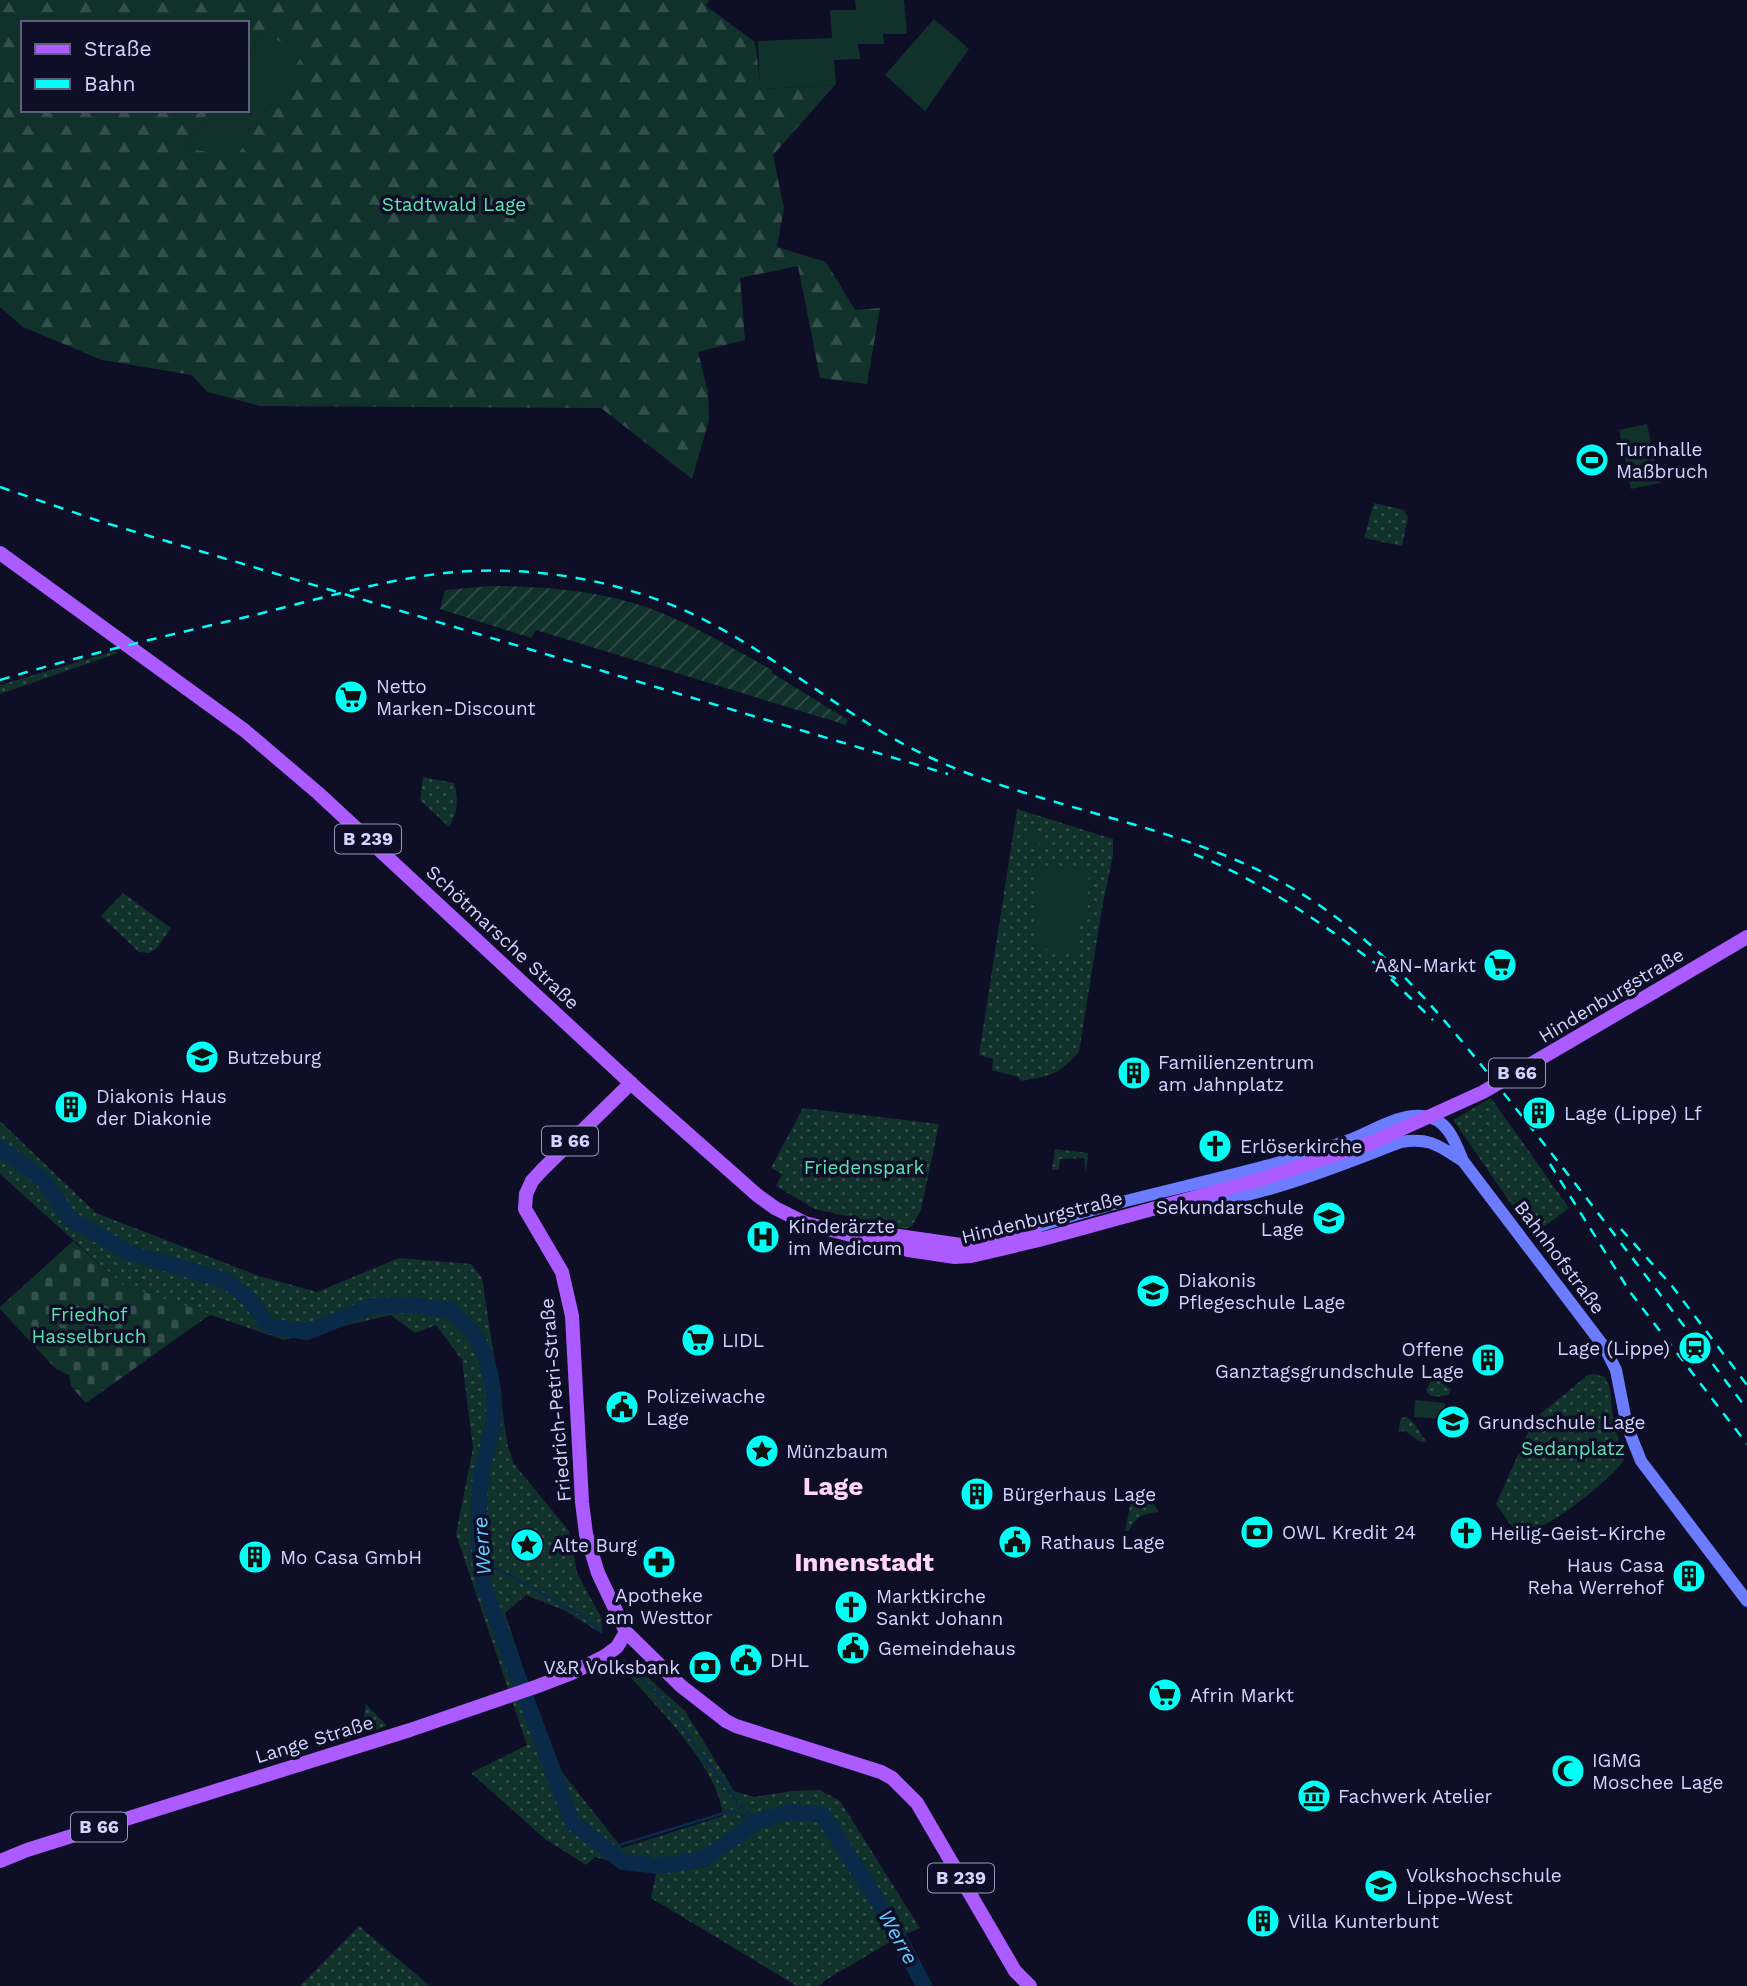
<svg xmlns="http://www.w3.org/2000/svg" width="1747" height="1986" font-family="'Work Sans',sans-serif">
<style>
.grass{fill:url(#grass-dots)}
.forest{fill:url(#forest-firs);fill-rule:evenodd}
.cemetery{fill:url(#cemetery-stones)}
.garden{fill:url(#garden-furrows)}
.pitch{fill:#11312b}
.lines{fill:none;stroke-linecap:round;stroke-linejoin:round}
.stream{stroke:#0a2a4a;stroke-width:2.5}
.river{stroke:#0a2a4a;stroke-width:16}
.secondary{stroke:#6b7cff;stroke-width:12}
.primary{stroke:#ab5bff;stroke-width:14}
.rail{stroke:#00fff5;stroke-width:2.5;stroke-dasharray:10 9;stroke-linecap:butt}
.primary-bridge{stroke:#ab5bff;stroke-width:14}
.labels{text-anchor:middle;stroke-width:7;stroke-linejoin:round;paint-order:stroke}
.shield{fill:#0f0e27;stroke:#9999be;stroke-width:2}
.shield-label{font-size:18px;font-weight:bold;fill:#d4d5ff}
.park-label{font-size:19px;fill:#5be4af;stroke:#0f0e27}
.poi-label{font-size:19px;fill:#d4d5ff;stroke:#0f0e27;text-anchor:start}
.street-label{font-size:19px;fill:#d4d5ff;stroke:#0f0e27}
.water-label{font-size:21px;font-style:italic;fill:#62ccff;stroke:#0f0e27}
.district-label{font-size:26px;font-weight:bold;fill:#ffd6f6;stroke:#0f0e27}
</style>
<defs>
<pattern id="grass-dots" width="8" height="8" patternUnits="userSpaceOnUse" patternTransform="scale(1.75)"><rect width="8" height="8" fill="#11312b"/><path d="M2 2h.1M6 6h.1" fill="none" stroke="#334e4b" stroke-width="1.8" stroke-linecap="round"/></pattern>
<pattern id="forest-firs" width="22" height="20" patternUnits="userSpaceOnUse" patternTransform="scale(1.75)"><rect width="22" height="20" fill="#11312b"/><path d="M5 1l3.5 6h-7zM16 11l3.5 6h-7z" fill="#334e4b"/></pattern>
<pattern id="cemetery-stones" width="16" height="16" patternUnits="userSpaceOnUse" patternTransform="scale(1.75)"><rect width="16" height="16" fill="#11312b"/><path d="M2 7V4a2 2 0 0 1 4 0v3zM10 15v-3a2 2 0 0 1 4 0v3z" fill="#334e4b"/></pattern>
<pattern id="garden-furrows" width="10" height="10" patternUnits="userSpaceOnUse" patternTransform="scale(1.75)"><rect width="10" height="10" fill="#11312b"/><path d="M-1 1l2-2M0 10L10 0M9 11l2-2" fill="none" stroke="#334e4b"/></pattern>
</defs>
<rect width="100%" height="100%" fill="#0f0e27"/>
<g class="grass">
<path d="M 1374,503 L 1404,510 L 1408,517 L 1402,546 L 1364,538 Z"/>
<path d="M 115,651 L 118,653 L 0,694 L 0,685 Z"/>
<path d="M 423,777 L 454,783 C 459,799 458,812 449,827 L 420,800 Z"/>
<path d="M 1017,809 L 1113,839 L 1113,855 L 1102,908 L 1079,1052 C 1057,1076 1052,1075 1021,1081 L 1018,1077 L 992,1070 L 993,1059 L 979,1055 Z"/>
<path d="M 123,893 L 171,928 L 156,949 L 149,953 L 139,952 L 101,916 Z"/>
<path d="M 1491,1098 L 1569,1208 L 1533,1235 L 1453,1120 Z"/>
<path d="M 803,1108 L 939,1124 L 921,1210 L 912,1226 L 905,1229 L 815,1209 L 776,1186 L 782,1174 L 771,1168 Z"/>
<path d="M 0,1121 L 96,1213 L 259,1276 L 317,1292 L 399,1258 L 471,1264 L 482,1278 L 508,1447 L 514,1464 L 569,1531 L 577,1573 L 602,1619 L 602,1634 L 566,1611 L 526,1595 L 505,1613 L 554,1762 L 622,1848 L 723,1816 C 717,1761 649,1701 615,1659 L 632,1663 L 685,1711 L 734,1791 L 754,1797 L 792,1791 L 820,1790 L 840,1801 L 920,1928 L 898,1937 L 824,1981 L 820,1986 L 797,1986 L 651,1898 L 656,1874 L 595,1857 L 586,1865 L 545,1839 L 471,1773 L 527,1745 L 456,1534 L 473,1448 L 462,1360 L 436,1325 L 415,1333 L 391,1315 L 284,1340 L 123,1285 L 0,1174 Z"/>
<path d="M 1055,1149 L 1088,1153 L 1086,1173 L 1084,1158 L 1060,1159 L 1059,1170 L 1052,1170 Z"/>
<path d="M 1437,1369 L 1454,1378 L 1445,1381 L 1447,1387 L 1451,1389 L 1449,1395 C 1440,1395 1431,1401 1426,1390 Z"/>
<path d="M 1594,1374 L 1605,1377 L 1610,1389 L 1613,1420 L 1624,1460 C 1612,1478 1556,1523 1536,1528 C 1529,1529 1520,1528 1513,1528 L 1496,1504 L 1534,1419 L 1588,1375 Z"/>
<path d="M 1407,1417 L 1414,1423 L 1427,1443 L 1419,1441 L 1405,1431 L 1398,1432 L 1401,1418 Z"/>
<path d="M 1147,1494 L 1159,1512 C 1143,1513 1135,1517 1129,1531 L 1125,1531 L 1132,1496 Z"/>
<path d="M 366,1704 L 387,1726 L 361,1734 Z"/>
<path d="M 359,1926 L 430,1986 L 300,1986 Z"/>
</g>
<path class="forest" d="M 0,0 L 709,0 L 706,6 L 755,42 L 761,89 L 835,85 L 773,155 L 784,208 L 777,247 L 826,262 L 855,310 L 880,308 L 867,384 L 820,378 L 798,266 L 740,278 L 745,340 L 698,352 L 708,392 L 709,420 L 692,479 L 601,408 L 261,406 L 207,392 L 192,375 L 102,360 L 23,327 L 0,307 ZM 23,23 L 247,23 L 247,57 L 262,34 L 271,105 L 185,147 L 210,110 L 23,110 Z"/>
<path class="cemetery" d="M 73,1241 L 123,1285 L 211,1314 L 86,1403 L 71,1386 L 69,1375 L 56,1369 L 0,1309 L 0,1307 Z"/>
<path class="garden" d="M 491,586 C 548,586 608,591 662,613 C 700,629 736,650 772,670 L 772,673 L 848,720 L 846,725 L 536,630 L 531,638 L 440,609 L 445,590 Z"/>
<g class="pitch">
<path d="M 855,0 L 904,0 L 907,34 L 883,34 L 884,44 L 858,44 L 860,59 L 834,60 L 836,85 L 760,89 L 758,41 L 832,38 L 830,10 L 856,10 Z"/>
<path d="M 934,19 L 969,49 L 925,111 L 885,75 Z"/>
<path d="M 262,34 L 305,51 L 235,159 L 185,147 L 210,110 L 247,110 L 247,57 Z"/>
<path d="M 1647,424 L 1660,483 L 1631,489 L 1619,430 Z"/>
<path d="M 1022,832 L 1049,839 L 1047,846 L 1020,840 Z"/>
<path d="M 1038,866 L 1089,868 L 1087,926 L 1078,926 L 1077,950 L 1035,949 Z"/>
<path d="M 1415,1400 L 1445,1403 L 1445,1419 L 1414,1417 Z"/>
</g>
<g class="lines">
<g class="stream">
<path d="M 481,1565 L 495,1568 L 580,1614 L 602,1632"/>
<path d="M 624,1660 L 661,1698 L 737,1802 L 758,1821"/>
<path d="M 606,1849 L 731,1811 L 755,1820"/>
</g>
<path class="river" d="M 0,1148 L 43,1179 L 69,1218 L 129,1253 L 225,1280 L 249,1299 L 269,1326 L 307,1332 L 372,1306 L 414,1305 L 452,1311 C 460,1320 471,1329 477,1339 C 490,1363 497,1396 493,1423 C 491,1440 484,1457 481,1475 C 477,1512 478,1551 485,1588 L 572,1822 L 623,1862 L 660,1866 L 704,1859 L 758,1821 L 790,1812 L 823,1815 L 891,1922 L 924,1986"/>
<g class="secondary">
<path d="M 1178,1206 C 1255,1201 1330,1169 1401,1142 C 1430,1137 1439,1146 1463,1161 L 1605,1348 L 1616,1370 L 1627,1426 L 1641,1461 L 1747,1601"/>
<path d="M 1022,1232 C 1128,1194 1241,1179 1347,1141 C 1370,1133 1398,1113 1423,1116 C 1447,1118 1455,1141 1463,1161"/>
</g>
<g class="primary">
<path d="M 0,553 L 244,730 L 318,793 L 635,1087 L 757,1195 L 775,1208 L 805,1223 L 908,1250 L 955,1257 L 971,1256 L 1039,1240 L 1262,1179 L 1373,1142"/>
<path d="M 1654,992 L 1747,937"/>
<path d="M 631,1083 L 542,1170 L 532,1181 L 526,1194 L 525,1209 L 562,1272 L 572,1316 L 582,1502 L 586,1534 L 598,1573 L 626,1632 L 681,1686 L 726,1721 L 736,1726 L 881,1772 L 892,1778 L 917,1803 L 1015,1971 L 1030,1986"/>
<path d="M 857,1230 L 961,1245 L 1034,1232"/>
<path d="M 0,1861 L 27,1850 L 410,1730 L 538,1686 L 572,1673 L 605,1656 L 617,1647 L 626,1632"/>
</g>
<g class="rail">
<path d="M 0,487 L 99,521 L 948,774"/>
<path d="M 0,680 C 79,656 161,637 242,618 C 309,602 376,581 445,573 C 524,565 605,577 679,608 C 769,647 841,716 929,757 C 1039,808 1164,821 1272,877 C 1382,934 1450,1026 1525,1120 C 1601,1215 1673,1312 1747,1409"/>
<path d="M 1194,854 C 1271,885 1336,933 1401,983"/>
<path d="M 1391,979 L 1433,1020"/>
<path d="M 1550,1164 L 1630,1292 L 1747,1444"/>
<path d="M 1621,1229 L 1672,1286 L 1747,1385"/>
</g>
<path class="primary-bridge" d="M 1373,1142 L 1483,1092 L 1654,992"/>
</g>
<defs>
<symbol id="stadium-disc" viewBox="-11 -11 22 22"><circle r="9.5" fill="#00fff5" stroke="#0f0e27"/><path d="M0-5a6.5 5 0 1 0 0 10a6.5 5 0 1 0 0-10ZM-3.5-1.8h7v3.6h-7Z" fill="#111"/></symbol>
<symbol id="supermarket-disc" viewBox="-11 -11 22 22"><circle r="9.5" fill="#00fff5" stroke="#0f0e27"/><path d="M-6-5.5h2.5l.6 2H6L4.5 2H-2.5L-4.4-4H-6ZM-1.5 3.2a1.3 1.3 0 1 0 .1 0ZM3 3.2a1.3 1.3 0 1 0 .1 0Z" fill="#111"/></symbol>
<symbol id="school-disc" viewBox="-11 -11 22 22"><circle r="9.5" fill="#00fff5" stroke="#0f0e27"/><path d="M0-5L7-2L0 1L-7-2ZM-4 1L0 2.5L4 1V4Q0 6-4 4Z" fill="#111"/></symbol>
<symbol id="building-disc" viewBox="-11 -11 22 22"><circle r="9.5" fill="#00fff5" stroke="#0f0e27"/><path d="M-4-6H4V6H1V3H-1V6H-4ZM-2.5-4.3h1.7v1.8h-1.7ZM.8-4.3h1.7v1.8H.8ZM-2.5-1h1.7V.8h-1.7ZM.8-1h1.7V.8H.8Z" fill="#111"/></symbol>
<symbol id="church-disc" viewBox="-11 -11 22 22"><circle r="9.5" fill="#00fff5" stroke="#0f0e27"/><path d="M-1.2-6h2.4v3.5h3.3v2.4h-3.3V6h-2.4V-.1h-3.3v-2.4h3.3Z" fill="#111"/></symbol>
<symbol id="hospital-disc" viewBox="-11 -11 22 22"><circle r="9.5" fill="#00fff5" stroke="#0f0e27"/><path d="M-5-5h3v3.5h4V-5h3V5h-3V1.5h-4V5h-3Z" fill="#111"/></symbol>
<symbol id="station-disc" viewBox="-11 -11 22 22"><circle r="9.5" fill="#00fff5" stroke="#0f0e27"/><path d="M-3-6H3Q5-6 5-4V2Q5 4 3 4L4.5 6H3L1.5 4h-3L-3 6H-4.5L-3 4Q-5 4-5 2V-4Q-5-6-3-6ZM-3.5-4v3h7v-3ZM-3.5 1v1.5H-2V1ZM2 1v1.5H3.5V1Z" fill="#111"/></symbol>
<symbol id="civic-disc" viewBox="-11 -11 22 22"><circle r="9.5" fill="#00fff5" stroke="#0f0e27"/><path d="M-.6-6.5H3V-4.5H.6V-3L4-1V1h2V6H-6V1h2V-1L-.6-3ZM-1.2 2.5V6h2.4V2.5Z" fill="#111"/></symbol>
<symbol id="sight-disc" viewBox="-11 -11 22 22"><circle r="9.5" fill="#00fff5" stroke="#0f0e27"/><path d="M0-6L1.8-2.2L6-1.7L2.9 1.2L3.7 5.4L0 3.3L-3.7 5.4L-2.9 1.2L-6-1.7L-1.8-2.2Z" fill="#111"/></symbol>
<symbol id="bank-disc" viewBox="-11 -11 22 22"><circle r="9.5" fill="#00fff5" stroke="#0f0e27"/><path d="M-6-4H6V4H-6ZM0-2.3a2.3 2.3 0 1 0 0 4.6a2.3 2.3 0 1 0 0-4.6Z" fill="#111"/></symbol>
<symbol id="pharmacy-disc" viewBox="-11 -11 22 22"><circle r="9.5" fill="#00fff5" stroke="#0f0e27"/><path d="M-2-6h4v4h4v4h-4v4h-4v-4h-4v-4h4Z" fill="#111"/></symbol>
<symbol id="mosque-disc" viewBox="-11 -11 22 22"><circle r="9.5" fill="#00fff5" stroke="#0f0e27"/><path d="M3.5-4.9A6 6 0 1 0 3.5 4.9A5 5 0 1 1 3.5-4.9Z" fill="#111"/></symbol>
<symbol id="museum-disc" viewBox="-11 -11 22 22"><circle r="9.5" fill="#00fff5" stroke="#0f0e27"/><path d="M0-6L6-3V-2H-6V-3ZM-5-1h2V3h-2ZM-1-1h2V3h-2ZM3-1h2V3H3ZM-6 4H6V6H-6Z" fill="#111"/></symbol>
<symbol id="university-disc" viewBox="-11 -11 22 22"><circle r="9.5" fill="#00fff5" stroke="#0f0e27"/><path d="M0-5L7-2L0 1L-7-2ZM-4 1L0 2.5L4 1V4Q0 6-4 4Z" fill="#111"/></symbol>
</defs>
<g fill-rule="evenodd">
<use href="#stadium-disc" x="1573" y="441" width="38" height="38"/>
<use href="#supermarket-disc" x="332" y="678" width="38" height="38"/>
<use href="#supermarket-disc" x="1481" y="946" width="38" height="38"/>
<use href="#school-disc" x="183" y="1038" width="38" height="38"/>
<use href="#building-disc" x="1115" y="1054" width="38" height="38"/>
<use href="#building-disc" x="52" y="1088" width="38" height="38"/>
<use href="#building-disc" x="1520" y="1094" width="38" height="38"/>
<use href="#church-disc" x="1196" y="1127" width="38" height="38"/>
<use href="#school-disc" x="1310" y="1199" width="38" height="38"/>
<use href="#hospital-disc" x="744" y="1218" width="38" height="38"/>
<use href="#school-disc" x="1134" y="1272" width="38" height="38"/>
<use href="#supermarket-disc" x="679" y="1321" width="38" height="38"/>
<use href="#station-disc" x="1676" y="1329" width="38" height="38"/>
<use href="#building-disc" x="1469" y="1341" width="38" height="38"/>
<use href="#civic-disc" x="603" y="1388" width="38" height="38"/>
<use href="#school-disc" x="1434" y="1403" width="38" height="38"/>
<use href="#sight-disc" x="743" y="1432" width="38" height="38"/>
<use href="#building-disc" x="958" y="1475" width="38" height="38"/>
<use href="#bank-disc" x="1238" y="1513" width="38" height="38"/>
<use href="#church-disc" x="1447" y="1514" width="38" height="38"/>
<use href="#civic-disc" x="996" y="1523" width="38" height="38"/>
<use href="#sight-disc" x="508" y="1526" width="38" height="38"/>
<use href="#building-disc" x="236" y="1538" width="38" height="38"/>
<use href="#pharmacy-disc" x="640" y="1543" width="38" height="38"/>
<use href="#building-disc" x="1670" y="1557" width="38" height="38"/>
<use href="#church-disc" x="832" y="1588" width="38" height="38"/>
<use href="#civic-disc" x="834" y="1629" width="38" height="38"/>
<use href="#civic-disc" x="727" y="1641" width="38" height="38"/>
<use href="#bank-disc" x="686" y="1648" width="38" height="38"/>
<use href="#supermarket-disc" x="1146" y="1676" width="38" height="38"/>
<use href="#mosque-disc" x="1549" y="1752" width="38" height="38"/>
<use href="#museum-disc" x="1295" y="1777" width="38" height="38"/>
<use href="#university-disc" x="1362" y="1867" width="38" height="38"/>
<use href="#building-disc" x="1244" y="1902" width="38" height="38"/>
</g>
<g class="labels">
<g class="shield">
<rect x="335" y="824.5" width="66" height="29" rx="5"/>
<rect x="1489" y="1058.5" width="56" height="29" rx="5"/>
<rect x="542" y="1126.5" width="56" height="29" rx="5"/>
<rect x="71" y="1812.5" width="56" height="29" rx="5"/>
<rect x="928" y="1863.5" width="66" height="29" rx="5"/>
</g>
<g class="shield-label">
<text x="368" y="845">B 239</text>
<text x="1517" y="1079">B 66</text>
<text x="570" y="1147">B 66</text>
<text x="99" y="1833">B 66</text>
<text x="961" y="1884">B 239</text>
</g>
<g class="park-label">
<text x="454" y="211">Stadtwald Lage</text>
<text x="864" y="1174">Friedenspark</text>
<text x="89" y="1321">Friedhof<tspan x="89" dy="22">Hasselbruch</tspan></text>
<text x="1573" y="1455">Sedanplatz</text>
</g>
<g class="poi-label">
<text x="1616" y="456">Turnhalle<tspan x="1616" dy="22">Maßbruch</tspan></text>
<text x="376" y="693">Netto<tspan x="376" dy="22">Marken-Discount</tspan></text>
<text x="1476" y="972" text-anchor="end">A&amp;N-Markt</text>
<text x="227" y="1064">Butzeburg</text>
<text x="1158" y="1069">Familienzentrum<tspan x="1158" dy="22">am Jahnplatz</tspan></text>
<text x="96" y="1103">Diakonis Haus<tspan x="96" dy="22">der Diakonie</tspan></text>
<text x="1564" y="1120">Lage (Lippe) Lf</text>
<text x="1240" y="1153">Erlöserkirche</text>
<text x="1304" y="1214" text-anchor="end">Sekundarschule<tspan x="1304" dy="22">Lage</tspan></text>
<text x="788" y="1233">Kinderärzte<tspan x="788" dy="22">im Medicum</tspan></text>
<text x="1178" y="1287">Diakonis<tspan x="1178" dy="22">Pflegeschule Lage</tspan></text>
<text x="722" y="1347">LIDL</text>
<text x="1670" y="1355" text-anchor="end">Lage (Lippe)</text>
<text x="1464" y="1356" text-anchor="end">Offene<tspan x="1464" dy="22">Ganztagsgrundschule Lage</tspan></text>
<text x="646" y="1403">Polizeiwache<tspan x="646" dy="22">Lage</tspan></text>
<text x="1478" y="1429">Grundschule Lage</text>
<text x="786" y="1458">Münzbaum</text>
<text x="1002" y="1501">Bürgerhaus Lage</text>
<text x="1282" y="1539">OWL Kredit 24</text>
<text x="1490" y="1540">Heilig-Geist-Kirche</text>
<text x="1040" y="1549">Rathaus Lage</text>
<text x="552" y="1552">Alte Burg</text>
<text x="280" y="1564">Mo Casa GmbH</text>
<text x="1664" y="1572" text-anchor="end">Haus Casa<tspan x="1664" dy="22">Reha Werrehof</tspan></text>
<text x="659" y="1602" text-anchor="middle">Apotheke<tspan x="659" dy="22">am Westtor</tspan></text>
<text x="876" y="1603">Marktkirche<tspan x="876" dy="22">Sankt Johann</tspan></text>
<text x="878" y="1655">Gemeindehaus</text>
<text x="770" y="1667">DHL</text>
<text x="680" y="1674" text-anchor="end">V&amp;R Volksbank</text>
<text x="1190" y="1702">Afrin Markt</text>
<text x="1592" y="1767">IGMG<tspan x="1592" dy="22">Moschee Lage</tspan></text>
<text x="1338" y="1803">Fachwerk Atelier</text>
<text x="1406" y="1882">Volkshochschule<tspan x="1406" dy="22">Lippe-West</tspan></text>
<text x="1288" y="1928">Villa Kunterbunt</text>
</g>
<g class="street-label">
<text transform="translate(503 937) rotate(43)" y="7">Schötmarsche Straße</text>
<text transform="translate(1611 995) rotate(-31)" y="7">Hindenburgstraße</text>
<text transform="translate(1042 1217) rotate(-14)" y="7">Hindenburgstraße</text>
<text transform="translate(1560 1257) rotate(53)" y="7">Bahnhofstraße</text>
<text transform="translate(555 1400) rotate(-95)" y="7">Friedrich-Petri-Straße</text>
<text transform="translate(314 1739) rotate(-17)" y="7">Lange Straße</text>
</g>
<g class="water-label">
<text transform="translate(482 1546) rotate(-94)" y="7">Werre</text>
<text transform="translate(898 1937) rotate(61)" y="7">Werre</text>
</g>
<g class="district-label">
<text x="833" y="1495">Lage</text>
<text x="864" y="1571">Innenstadt</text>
</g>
</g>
<rect x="21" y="21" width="228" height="91" fill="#0f0e27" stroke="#5e5e7d" stroke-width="2"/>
<rect x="35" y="44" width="35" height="10" fill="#ab5bff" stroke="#5e5e7d" stroke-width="2"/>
<text x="84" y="56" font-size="21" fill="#d4d5ff">Straße</text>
<rect x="35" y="79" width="35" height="10" fill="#00fff5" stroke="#5e5e7d" stroke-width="2"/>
<text x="84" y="91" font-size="21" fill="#d4d5ff">Bahn</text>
</svg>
